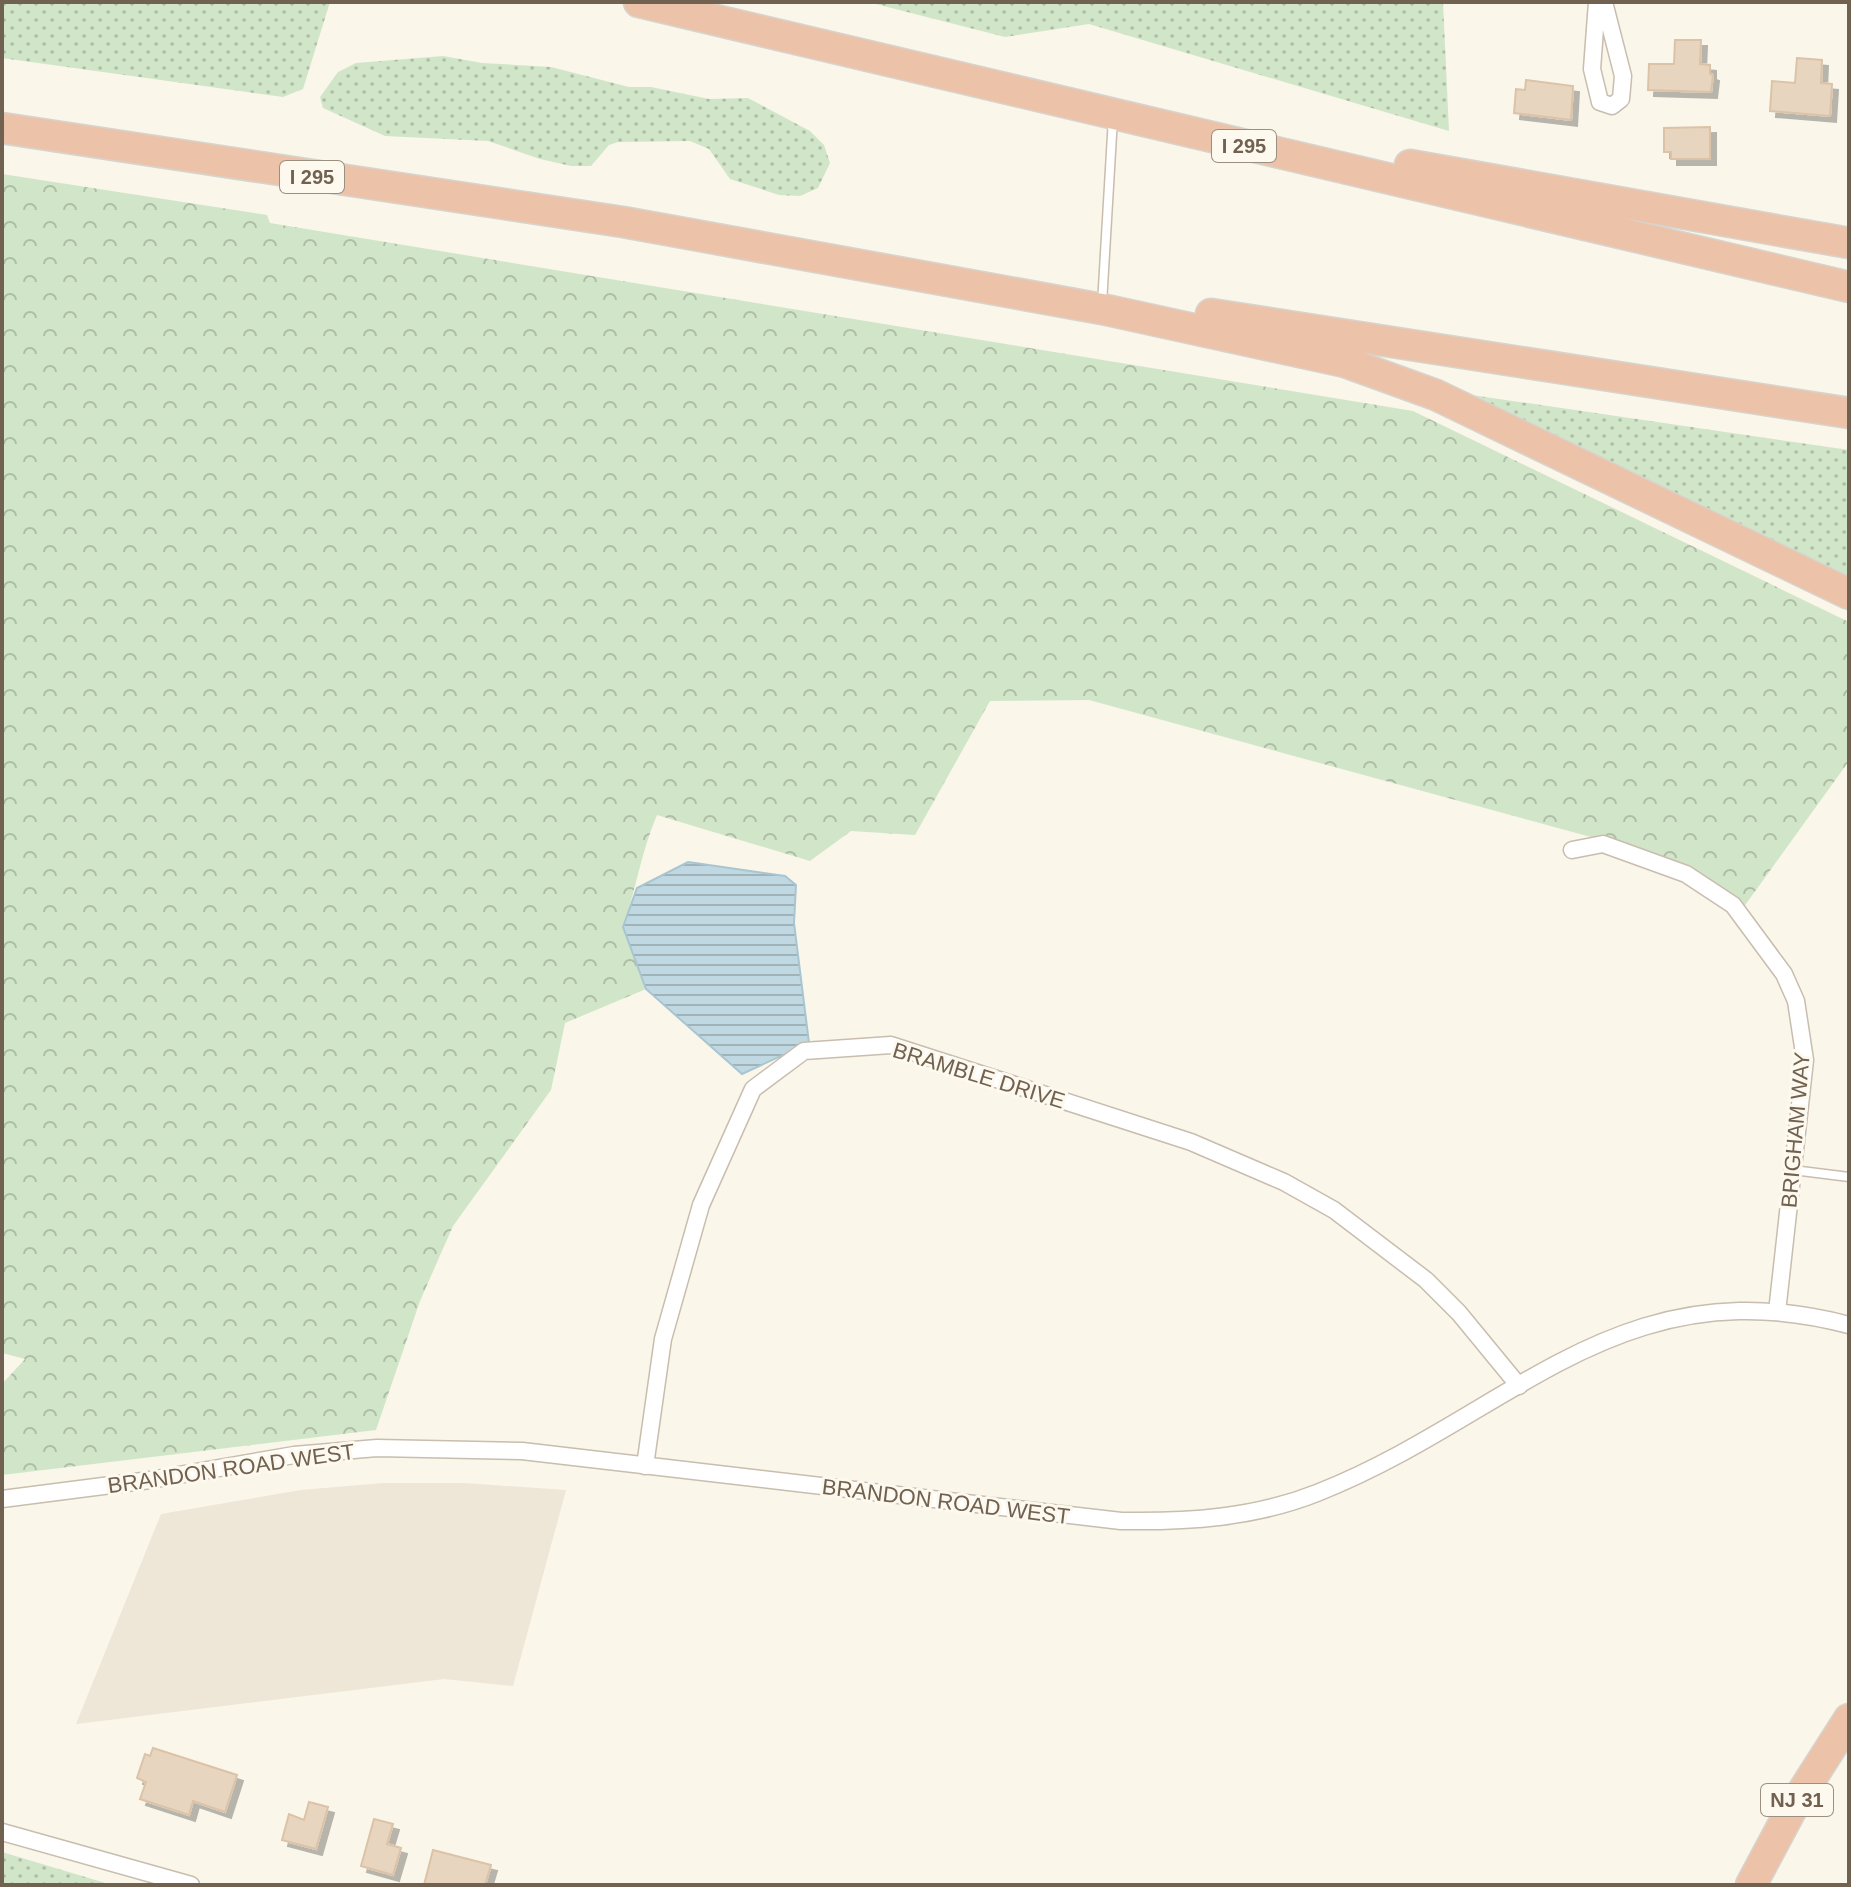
<svg xmlns="http://www.w3.org/2000/svg" width="1851" height="1887" font-family="Arial,sans-serif">
<style>
.residential{fill:#eee6d6}
.grass{fill:url(#grass-dots)}
.forest{fill:url(#forest-crowns)}
.water{fill:url(#water-rules);stroke:#a8c5d2;stroke-width:2}
.building{fill:#e7d5c0;stroke:#dcc3a7;stroke-width:2;filter:url(#shadow)}
.lines{fill:none;stroke-linecap:round;stroke-linejoin:round}
.lane-casing{stroke:#c8bdae;stroke-width:11}
.street-casing{stroke:#c8bdae;stroke-width:19}
.highway-casing{stroke:#d7d3ce;stroke-width:33}
.lane{stroke:#fff;stroke-width:8}
.street{stroke:#fff;stroke-width:16}
.highway{stroke:#ecc3a9;stroke-width:30}
.labels{text-anchor:middle;stroke-width:6;stroke-linejoin:round;paint-order:stroke}
.shield{fill:#fdf9ef;stroke:#9b8f80;stroke-width:2}
.shield-label{font-size:20px;font-weight:bold;fill:#716150}
.street-label{font-size:22px;fill:#716150;stroke:#fdf9ef}
</style>
<defs>
<pattern id="grass-dots" width="8" height="8" patternUnits="userSpaceOnUse" patternTransform="scale(2)"><rect width="8" height="8" fill="#d1e6c9"/><path d="M2 2h.1M6 6h.1" fill="none" stroke="#aebea6" stroke-width="1.8" stroke-linecap="round"/></pattern>
<pattern id="forest-crowns" width="20" height="18" patternUnits="userSpaceOnUse" patternTransform="scale(2)"><rect width="20" height="18" fill="#d1e6c9"/><path d="M2 6a3 3 0 1 1 6 0M12 15a3 3 0 1 1 6 0" fill="none" stroke="#aebea6"/></pattern>
<pattern id="water-rules" width="6" height="5" patternUnits="userSpaceOnUse" patternTransform="scale(2)"><rect width="6" height="5" fill="#c0d8e1"/><path d="M0 2.5h6" fill="none" stroke="#a0b3b9"/></pattern>
<filter id="shadow"><feDropShadow dx="6" dy="6" stdDeviation="0" flood-color="#0004"/></filter>
</defs>
<rect width="100%" height="100%" fill="#faf6e9"/>
<path class="residential" d="M 464,1483 L 566,1490 L 513,1686 L 444,1679 L 76,1724 L 161,1514 L 301,1490 L 383,1483 Z"/>
<g class="grass">
<path d="M 2,2 L 330,2 L 303,89 L 283,97 L 2,58 Z"/>
<path d="M 868,2 L 1443,2 L 1449,131 L 1089,24 L 1005,37 Z"/>
<path d="M 443,56 L 482,63 L 551,67 L 629,87 L 651,87 L 709,99 L 748,98 L 810,131 L 824,145 L 830,163 L 818,188 L 800,196 L 779,195 L 730,179 L 709,149 L 690,141 L 618,142 L 609,145 L 591,166 L 571,166 L 540,159 L 488,141 L 385,136 L 323,108 L 320,97 L 338,72 L 356,63 Z"/>
<path d="M 1465,394 L 1849,450 L 1849,579 Z"/>
<path d="M 2,1852 L 112,1885 L 2,1885 Z"/>
</g>
<path class="forest" d="M 2,174 L 267,215 L 270,223 L 1413,411 L 1849,622 L 1849,761 L 1743,908 L 1664,857 L 1089,700 L 990,701 L 915,835 L 851,831 L 810,861 L 657,815 C 641,852 636,890 623,927 L 646,989 L 565,1023 L 551,1090 L 453,1226 L 420,1301 L 376,1430 L 2,1475 L 2,1384 L 25,1359 L 2,1353 Z"/>
<path class="water" d="M 688,862 L 785,876 L 796,885 L 794,923 L 809,1043 L 742,1074 L 646,989 L 623,927 L 637,888 Z"/>
<g class="building">
<path d="M 1675,40 L 1701,40 L 1700,64 L 1710,65 L 1710,74 L 1713,75 L 1711,92 L 1648,90 L 1649,64 L 1674,64 Z"/>
<path d="M 1797,58 L 1822,60 L 1821,83 L 1832,84 L 1830,116 L 1770,111 L 1772,81 L 1795,83 Z"/>
<path d="M 1526,80 L 1573,86 L 1571,120 L 1514,113 L 1516,89 L 1525,90 Z"/>
<path d="M 1710,127 L 1710,159 L 1671,159 L 1671,152 L 1664,152 L 1664,128 Z"/>
<path d="M 153,1748 L 237,1775 L 225,1812 L 193,1801 L 189,1815 L 140,1799 L 146,1782 L 137,1778 L 145,1754 L 150,1756 Z"/>
<path d="M 309,1802 L 328,1807 L 316,1849 L 282,1840 L 289,1814 L 304,1820 Z"/>
<path d="M 374,1819 L 393,1824 L 387,1844 L 401,1848 L 393,1875 L 361,1866 Z"/>
<path d="M 433,1850 L 491,1865 L 485,1885 L 424,1885 Z"/>
</g>
<g class="lines">
<defs>
<g id="lane">
<path d="M 1102,304 L 1113,118"/>
<path d="M 1793,1170 L 1849,1177"/>
</g>
<g id="street">
<path d="M 1597,2 L 1592,69 L 1600,102 L 1612,106 L 1621,99 L 1623,76 L 1604,2"/>
<path d="M 1572,850 L 1603,844 L 1686,874 L 1733,905 L 1784,974 L 1796,1001 L 1805,1060 L 1777,1312"/>
<path d="M 645,1466 L 663,1339 L 701,1205 L 753,1089 L 804,1051 L 891,1045 L 1191,1142 L 1284,1182 L 1334,1210 L 1426,1280 L 1459,1313 L 1519,1386"/>
<path d="M 2,1499 L 150,1480 L 294,1455 L 377,1448 L 522,1451 L 1121,1521 C 1188,1522 1254,1518 1317,1493 C 1510,1417 1618,1264 1849,1325"/>
<path d="M 2,1832 L 191,1885"/>
</g>
<g id="highway">
<path d="M 639,2 L 1849,287"/>
<path d="M 2,128 L 623,222 L 1102,309 L 1345,362 L 1436,395 L 1849,594"/>
<path d="M 1410,165 L 1849,243"/>
<path d="M 1211,314 L 1849,413"/>
<path d="M 1751,1885 L 1791,1810 L 1849,1719"/>
</g>
</defs>
<use href="#lane" class="lane-casing"/>
<use href="#street" class="street-casing"/>
<use href="#highway" class="highway-casing"/>
<use href="#lane" class="lane"/>
<use href="#street" class="street"/>
<use href="#highway" class="highway"/>
</g>
<g class="labels">
<g class="shield">
<rect x="1212" y="130" width="64" height="32" rx="6"/>
<rect x="280" y="161" width="64" height="32" rx="6"/>
<rect x="1761" y="1784" width="72" height="32" rx="6"/>
</g>
<g class="shield-label">
<text x="1244" y="153">I 295</text>
<text x="312" y="184">I 295</text>
<text x="1797" y="1807">NJ 31</text>
</g>
<g class="street-label">
<text transform="translate(979 1075) rotate(17)" y="8">BRAMBLE DRIVE</text>
<text transform="translate(1795 1130) rotate(-85)" y="8">BRIGHAM WAY</text>
<text transform="translate(231 1468) rotate(-8)" y="8">BRANDON ROAD WEST</text>
<text transform="translate(946 1501) rotate(7)" y="8">BRANDON ROAD WEST</text>
</g>
</g>
<rect width="1851" height="1887" fill="none" stroke="#716150" stroke-width="8"/>
</svg>
